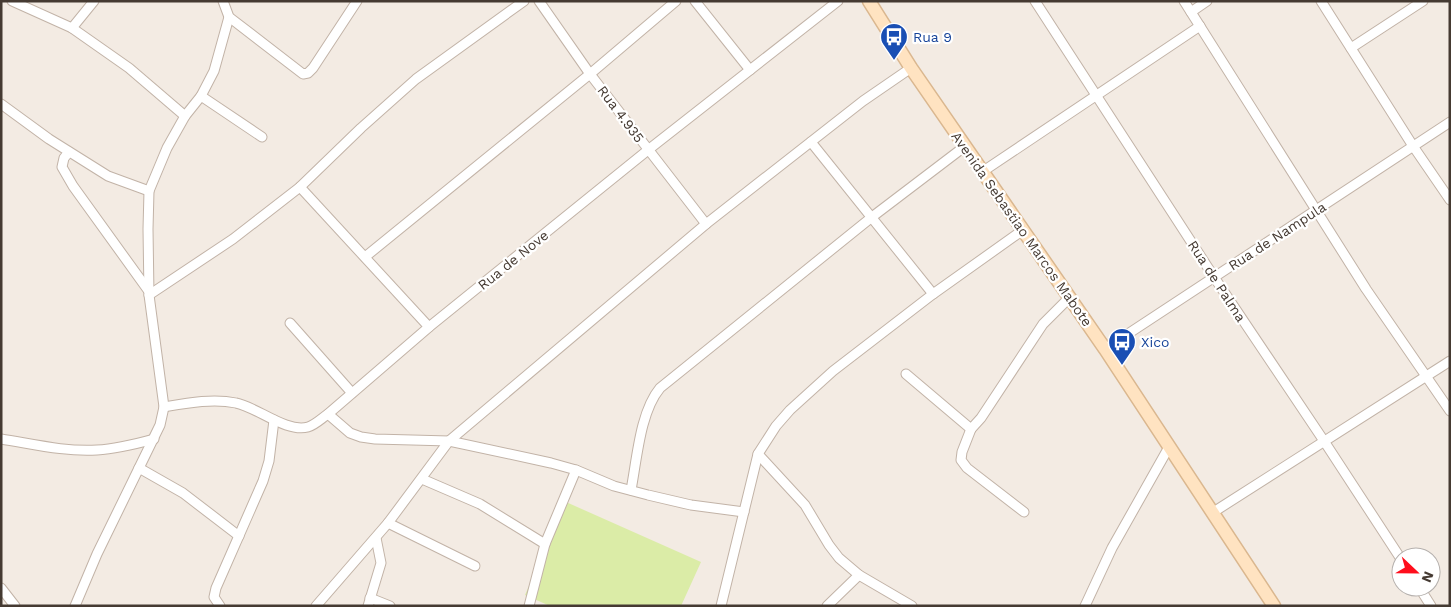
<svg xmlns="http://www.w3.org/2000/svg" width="1451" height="607" font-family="'Work Sans',sans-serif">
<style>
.green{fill:#dbeca7}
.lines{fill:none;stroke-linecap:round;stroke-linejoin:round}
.street-casing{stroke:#c2b3a7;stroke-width:11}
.secondary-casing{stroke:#dab78f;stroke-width:15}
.street{stroke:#fff;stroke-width:9}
.secondary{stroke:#ffe3c1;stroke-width:12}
.labels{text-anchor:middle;stroke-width:4.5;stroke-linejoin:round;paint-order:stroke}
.transit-label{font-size:14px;fill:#164399;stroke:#fff;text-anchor:start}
.street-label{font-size:14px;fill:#453a32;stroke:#fff}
</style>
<rect width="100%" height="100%" fill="#f3ebe3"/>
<path class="green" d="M 566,502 L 701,562 L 681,606 L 550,606 L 525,595 Z"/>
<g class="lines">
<defs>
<g id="street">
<path d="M 12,1 L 72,28 L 129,68 L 185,116"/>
<path d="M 223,1 L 229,17 L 303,74 L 308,73 L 313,68 L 357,1"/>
<path d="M 539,1 L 590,74 L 706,224"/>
<path d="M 695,1 L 750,70"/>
<path d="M 1035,1 L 1214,277 L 1324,441 L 1401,559"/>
<path d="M 1184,1 L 1366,289 L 1450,411"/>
<path d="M 1321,1 L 1413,146 L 1450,200"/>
<path d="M 1191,12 L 1207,1"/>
<path d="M 72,28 L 94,1"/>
<path d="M 1351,48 L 1423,1"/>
<path d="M 201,96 L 262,137"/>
<path d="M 1,104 L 49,139 L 108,176 L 149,191"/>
<path d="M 811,142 L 933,294"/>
<path d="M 69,152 L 64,158 L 62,167 L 73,186 L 148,290"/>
<path d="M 982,172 L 1200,26"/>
<path d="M 300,187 L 429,327"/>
<path d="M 365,257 L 590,74 L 676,1"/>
<path d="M 149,295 L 233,239 L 300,187 L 361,128 L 416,79 L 524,1"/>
<path d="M 290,323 L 352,393"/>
<path d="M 1105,349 L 1450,122"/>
<path d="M 906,374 L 971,429 L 981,418 L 1043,324 L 1070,297"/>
<path d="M 164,407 C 187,403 213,398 236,403 C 257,407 286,433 308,427 C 315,425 322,418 328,414 L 429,327 L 648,150 L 838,1"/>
<path d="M 328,414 L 350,433 L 361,437 L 375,439 L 449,441 L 551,463 L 576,470 L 614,486 L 648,495 L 691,505 L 744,512"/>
<path d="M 971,429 L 962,452 L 961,460 L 967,468 L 1024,512"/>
<path d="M 1,439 C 33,444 65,452 97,450 C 117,449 136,444 154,439"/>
<path d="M 758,454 L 805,505 L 829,545 L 839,558 L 859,575 L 912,606"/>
<path d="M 139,468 L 183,493 L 239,536"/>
<path d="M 422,479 L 480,504 L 545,544"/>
<path d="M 631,490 C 637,459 640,412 660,388 L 872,217 L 964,147"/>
<path d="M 1212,513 L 1450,361"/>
<path d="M 388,523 L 475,566"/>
<path d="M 1419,587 L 1431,606"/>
<path d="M 1,588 L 15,606"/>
<path d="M 370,598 L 390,606"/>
<path d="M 75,606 L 97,554 L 160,425 L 164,407 L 149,295 L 148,229 L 149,191 L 167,148 L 185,116 L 201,96 L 214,71 L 229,17"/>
<path d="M 220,606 L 214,597 L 216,588 L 263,481 L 269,461 L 274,420"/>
<path d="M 316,606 L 388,523 L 449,441 L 706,224 L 863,101 L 911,68"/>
<path d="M 368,606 L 381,563 L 376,538"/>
<path d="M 529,606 L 545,544 L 576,470"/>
<path d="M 721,606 L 758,454 L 776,426 L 790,410 L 833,371 L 933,294 L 1023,230"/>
<path d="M 827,606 L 859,575"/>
<path d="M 1085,606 L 1112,548 L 1169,447"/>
</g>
<path id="secondary" d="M 869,1 L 911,68 L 1105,349 L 1274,606"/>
</defs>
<use href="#street" class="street-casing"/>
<use href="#secondary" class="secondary-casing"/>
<use href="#street" class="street"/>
<use href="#secondary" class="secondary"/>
</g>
<defs>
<symbol id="bus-pin" viewBox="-11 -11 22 30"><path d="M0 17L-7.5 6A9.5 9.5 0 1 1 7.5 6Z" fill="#1a4fb4" stroke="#fff"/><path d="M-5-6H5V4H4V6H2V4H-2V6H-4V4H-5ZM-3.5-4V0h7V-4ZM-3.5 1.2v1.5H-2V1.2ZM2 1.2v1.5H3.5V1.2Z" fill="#fff"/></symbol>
</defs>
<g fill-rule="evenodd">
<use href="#bus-pin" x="878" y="21" width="32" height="43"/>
<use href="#bus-pin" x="1106" y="326" width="32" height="43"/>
</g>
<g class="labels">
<g class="transit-label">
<text x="913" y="42">Rua 9</text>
<text x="1141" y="347">Xico</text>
</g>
<g class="street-label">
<text transform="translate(621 114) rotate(53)" y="5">Rua 4.935</text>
<text transform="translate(1022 229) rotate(55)" y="5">Avenida Sebastiao Marcos Mabote</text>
<text transform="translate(1277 236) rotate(-33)" y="5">Rua de Nampula</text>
<text transform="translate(513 260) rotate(-39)" y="5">Rua de Nove</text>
<text transform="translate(1217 281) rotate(57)" y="5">Rua de Palma</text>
</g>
</g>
<rect width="1451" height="607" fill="none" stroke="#453a32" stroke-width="5"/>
<g transform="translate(1416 572) rotate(112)"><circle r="24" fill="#ffffff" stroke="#b5b0ad"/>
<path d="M0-4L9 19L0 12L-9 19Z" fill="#ff0e1c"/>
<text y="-8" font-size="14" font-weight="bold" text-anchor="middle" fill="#453a32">N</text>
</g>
</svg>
